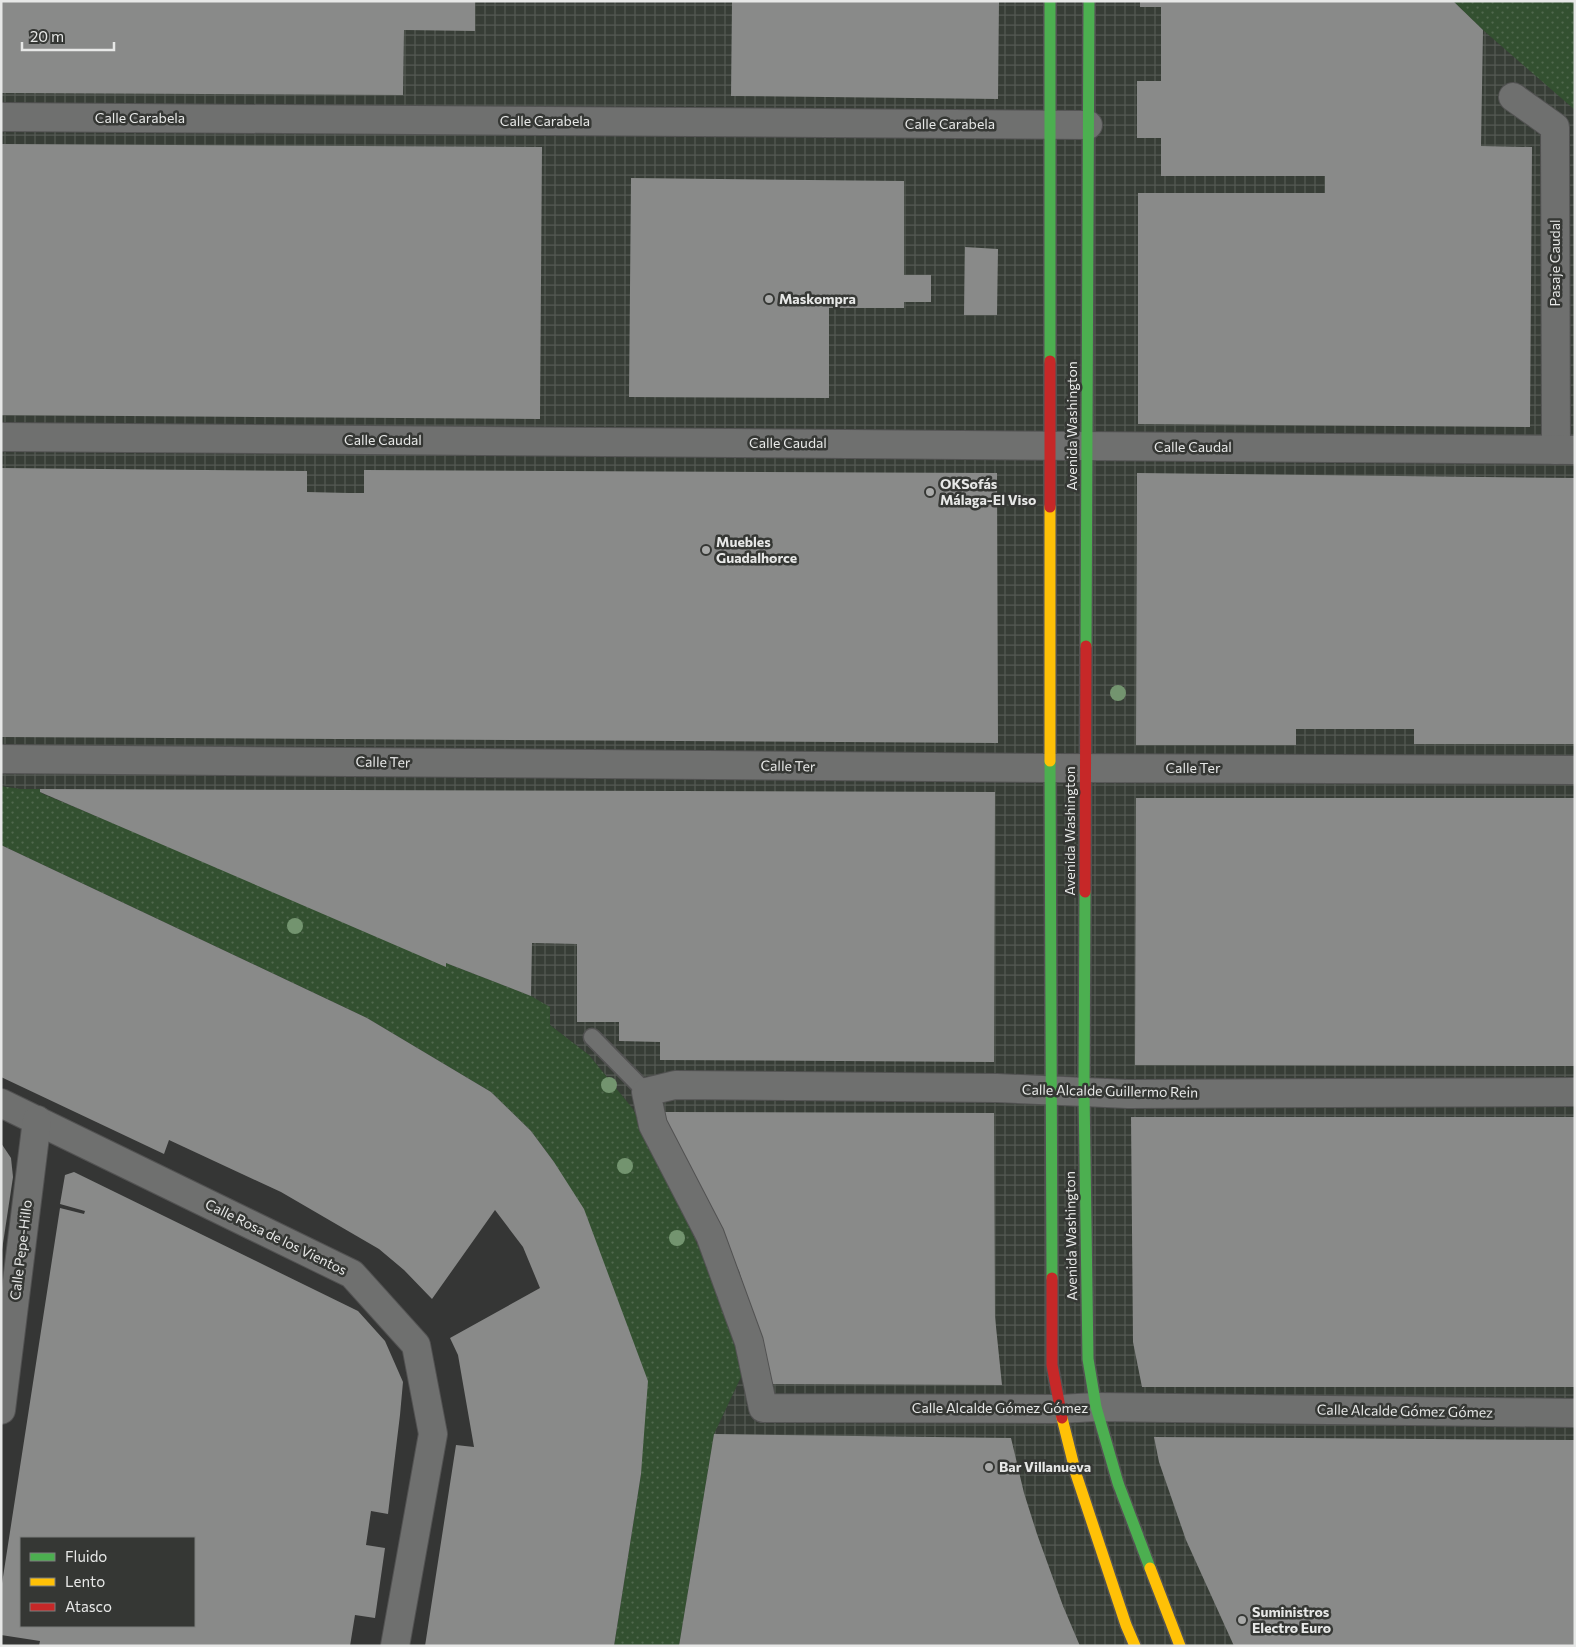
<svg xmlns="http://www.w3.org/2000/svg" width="1576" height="1647" font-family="Commissioner,sans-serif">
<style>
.industrial{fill:url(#industrial-grid)}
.grass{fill:url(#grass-dots)}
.building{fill:#898a89;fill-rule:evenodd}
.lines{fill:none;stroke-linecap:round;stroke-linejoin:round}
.lane-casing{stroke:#525252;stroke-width:19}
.street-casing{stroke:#525252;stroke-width:30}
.fast-casing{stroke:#525252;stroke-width:14}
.slow-casing{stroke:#525252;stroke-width:14}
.jam-casing{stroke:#525252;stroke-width:14}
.lane{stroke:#6f706f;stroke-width:16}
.street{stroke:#6f706f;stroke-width:28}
.fast{stroke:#4caf50;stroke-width:11}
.slow{stroke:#ffc107;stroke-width:11}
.jam{stroke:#c62828;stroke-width:11}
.tree{fill:#73946f}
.poi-dot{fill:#a9aaa9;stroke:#353734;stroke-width:2}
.labels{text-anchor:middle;stroke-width:5;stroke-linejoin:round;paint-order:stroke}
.street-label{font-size:14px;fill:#e7e8e7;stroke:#353734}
.poi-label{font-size:14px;font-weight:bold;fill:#e7e8e7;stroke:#353734;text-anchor:start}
</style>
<defs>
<pattern id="industrial-grid" width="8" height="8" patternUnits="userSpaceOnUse" patternTransform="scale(1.25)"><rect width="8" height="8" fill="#373d36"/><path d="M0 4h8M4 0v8" fill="none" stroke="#545953"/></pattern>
<pattern id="grass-dots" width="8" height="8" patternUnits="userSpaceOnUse" patternTransform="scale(1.25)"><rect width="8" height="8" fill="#335030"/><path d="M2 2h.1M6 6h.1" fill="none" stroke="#51694e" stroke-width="1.8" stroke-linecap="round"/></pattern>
</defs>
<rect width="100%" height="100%" fill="#353635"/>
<path class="industrial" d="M 1,1 L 1575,1 L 1575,1646 L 679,1646 L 714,1434 L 742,1375 L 664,1172 L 633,1109 L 589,1055 L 550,1025 L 40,792 L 40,789 L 21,789 L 1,785 Z"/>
<g class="grass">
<path d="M 1453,1 L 1575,1 L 1575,110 L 1483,30 Z"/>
<path d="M 1,786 L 21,789 L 40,789 L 41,793 L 446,963 L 531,996 L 550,1007 L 550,1025 L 589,1055 L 633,1109 L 708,1267 L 732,1332 L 742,1375 L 714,1434 L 679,1646 L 614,1646 L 641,1474 L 554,1162 L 531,1131 L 491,1092 L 367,1018 L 1,845 Z"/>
</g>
<g class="building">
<path d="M 1,1 L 475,1 L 475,31 L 404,30 L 403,95 L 1,93 Z"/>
<path d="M 732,1 L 999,1 L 998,99 L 731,96 Z"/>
<path d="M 1140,1 L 1453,1 L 1483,30 L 1481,146 L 1532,147 L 1530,427 L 1138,424 L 1138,193 L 1325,193 L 1325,176 L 1161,176 L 1161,138 L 1137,138 L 1137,81 L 1161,81 L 1161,7 L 1140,7 Z"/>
<path d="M 1,144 L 542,147 L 540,419 L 1,415 Z"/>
<path d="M 631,178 L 904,181 L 904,275 L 931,275 L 931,302 L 904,302 L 904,308 L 829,308 L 829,398 L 629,397 Z"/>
<path d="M 965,247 L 998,249 L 997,315 L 964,315 Z"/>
<path d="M 1,468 L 307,471 L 307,492 L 349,493 L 364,493 L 364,470 L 997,473 L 998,743 L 1,737 Z"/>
<path d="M 1137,473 L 1575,478 L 1575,744 L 1414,744 L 1414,729 L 1296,729 L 1296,745 L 1136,745 Z"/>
<path d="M 40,789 L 995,792 L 994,1062 L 660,1060 L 660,1042 L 619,1041 L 619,1022 L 577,1022 L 577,944 L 532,943 L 531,996 L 446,963 L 446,967 L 40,792 Z"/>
<path d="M 1136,798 L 1575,798 L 1575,1066 L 1135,1065 Z"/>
<path d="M 1,845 L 367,1018 L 491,1092 L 531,1131 L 554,1162 L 584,1209 L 648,1381 L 641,1474 L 614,1646 L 425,1646 L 456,1445 L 474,1447 L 458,1355 L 450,1338 L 540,1288 L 523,1247 L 495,1210 L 432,1299 L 404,1270 L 379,1249 L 281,1192 L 169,1140 L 164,1154 L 1,1077 Z"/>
<path d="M 665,1112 L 994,1113 L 995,1317 L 1002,1385 L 769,1384 L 756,1327 L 739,1271 L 663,1120 Z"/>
<path d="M 1131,1117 L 1575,1117 L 1575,1387 L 1142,1387 L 1133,1342 Z"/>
<path d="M 1,1143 L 11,1158 L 13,1177 L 2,1250 Z"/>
<path d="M 74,1172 L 358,1311 L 385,1341 L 403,1382 L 400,1415 L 388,1514 L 371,1511 L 366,1545 L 385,1548 L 375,1618 L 355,1615 L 350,1646 L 39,1646 L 40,1641 L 1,1635 L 1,1590 L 60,1208 L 84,1214 L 85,1211 L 60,1204 L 65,1175 ZM 21,1538 L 194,1538 L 194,1626 L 21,1626 Z"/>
<path d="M 714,1434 L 1011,1438 L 1024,1493 L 1037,1534 L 1063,1606 L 1080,1646 L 679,1646 Z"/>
<path d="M 1154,1437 L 1575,1440 L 1575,1646 L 1234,1646 L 1186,1540 L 1159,1462 Z"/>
</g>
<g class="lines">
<defs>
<path id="lane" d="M 592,1037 L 646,1092"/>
<g id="street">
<path d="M 1513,97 L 1555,127 L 1556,450"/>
<path d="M 1,117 L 1088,125"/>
<path d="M 1,437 L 1575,450"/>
<path d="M 1,759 L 1050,768 L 1575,770"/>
<path d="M 1575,1092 L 1128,1094 L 997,1088 L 675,1085 L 646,1092 L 653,1125 L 710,1235 L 749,1342 L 763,1408 L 1060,1409 L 1096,1407 L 1575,1413"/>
<path d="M 1,1103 L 352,1274 L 416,1345 L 433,1434 L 395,1646"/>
<path d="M 1,1410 L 37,1120"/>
</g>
<g id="fast">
<path d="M 1050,1 L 1050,361"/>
<path d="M 1086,646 L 1089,1"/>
<path d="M 1050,761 L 1052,1278"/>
<path d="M 1085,892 L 1084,1092 L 1088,1359 L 1096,1407 L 1118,1483 L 1150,1568"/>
</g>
<g id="slow">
<path d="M 1050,507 L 1050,761"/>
<path d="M 1062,1418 L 1076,1474 L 1126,1625 L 1135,1646"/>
<path d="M 1150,1568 L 1180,1646"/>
</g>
<g id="jam">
<path d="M 1050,361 L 1050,507"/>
<path d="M 1085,892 L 1086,646"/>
<path d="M 1052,1278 L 1052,1365 L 1062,1418"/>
</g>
</defs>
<use href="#lane" class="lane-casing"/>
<use href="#street" class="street-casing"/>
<use href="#fast" class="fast-casing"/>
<use href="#slow" class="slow-casing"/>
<use href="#jam" class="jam-casing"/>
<use href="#lane" class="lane"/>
<use href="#street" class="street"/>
<use href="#fast" class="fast"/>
<use href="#slow" class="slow"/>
<use href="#jam" class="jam"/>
</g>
<g class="tree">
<circle cx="1118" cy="693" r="8"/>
<circle cx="295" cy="926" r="8"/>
<circle cx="609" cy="1085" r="8"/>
<circle cx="625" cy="1166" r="8"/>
<circle cx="677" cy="1238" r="8"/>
</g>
<g class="poi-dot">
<circle cx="769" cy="299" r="5"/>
<circle cx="930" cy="492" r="5"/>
<circle cx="706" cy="550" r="5"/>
<circle cx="989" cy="1467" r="5"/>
<circle cx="1242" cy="1620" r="5"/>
</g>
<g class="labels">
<g class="street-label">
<text x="140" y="123">Calle Carabela</text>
<text x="545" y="126">Calle Carabela</text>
<text x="950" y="129">Calle Carabela</text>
<text transform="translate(1555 263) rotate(-90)" y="5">Pasaje Caudal</text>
<text transform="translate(1072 426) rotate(-90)" y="5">Avenida Washington</text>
<text x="383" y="445">Calle Caudal</text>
<text x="788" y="448">Calle Caudal</text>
<text x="1193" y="452">Calle Caudal</text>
<text transform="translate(383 762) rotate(1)" y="5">Calle Ter</text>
<text transform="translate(788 766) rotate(1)" y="5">Calle Ter</text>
<text x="1193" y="773">Calle Ter</text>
<text transform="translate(1070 831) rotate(-90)" y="5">Avenida Washington</text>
<text transform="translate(1110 1091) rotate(1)" y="5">Calle Alcalde Guillermo Rein</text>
<text transform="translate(1071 1236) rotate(-91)" y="5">Avenida Washington</text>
<text transform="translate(276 1237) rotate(26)" y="5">Calle Rosa de los Vientos</text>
<text transform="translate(21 1250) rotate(-83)" y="5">Calle Pepe-Hillo</text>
<text x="1000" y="1413">Calle Alcalde Gómez Gómez</text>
<text transform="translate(1405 1411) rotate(1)" y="5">Calle Alcalde Gómez Gómez</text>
</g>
<g class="poi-label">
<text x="779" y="304">Maskompra</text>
<text x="940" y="489">OKSofás<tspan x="940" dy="16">Málaga-El Viso</tspan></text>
<text x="716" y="547">Muebles<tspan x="716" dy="16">Guadalhorce</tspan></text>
<text x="999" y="1472">Bar Villanueva</text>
<text x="1252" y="1617">Suministros<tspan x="1252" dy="16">Electro Euro</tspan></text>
</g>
</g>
<rect width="1576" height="1647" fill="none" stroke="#e7e8e7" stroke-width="5"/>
<rect x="20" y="1537" width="175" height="90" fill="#353734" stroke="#7c7e7c"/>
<rect x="30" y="1553" width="25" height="8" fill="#4caf50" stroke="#7c7e7c"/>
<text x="65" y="1562" font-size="15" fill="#e7e8e7">Fluido</text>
<rect x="30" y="1578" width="25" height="8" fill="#ffc107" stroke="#7c7e7c"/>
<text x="65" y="1587" font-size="15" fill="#e7e8e7">Lento</text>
<rect x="30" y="1603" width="25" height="8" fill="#c62828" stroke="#7c7e7c"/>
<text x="65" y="1612" font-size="15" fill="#e7e8e7">Atasco</text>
<path d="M22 42v8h92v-8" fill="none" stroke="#e7e8e7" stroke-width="2.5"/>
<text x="30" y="42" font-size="15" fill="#e7e8e7" stroke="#353734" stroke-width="4" paint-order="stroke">20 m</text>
</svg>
